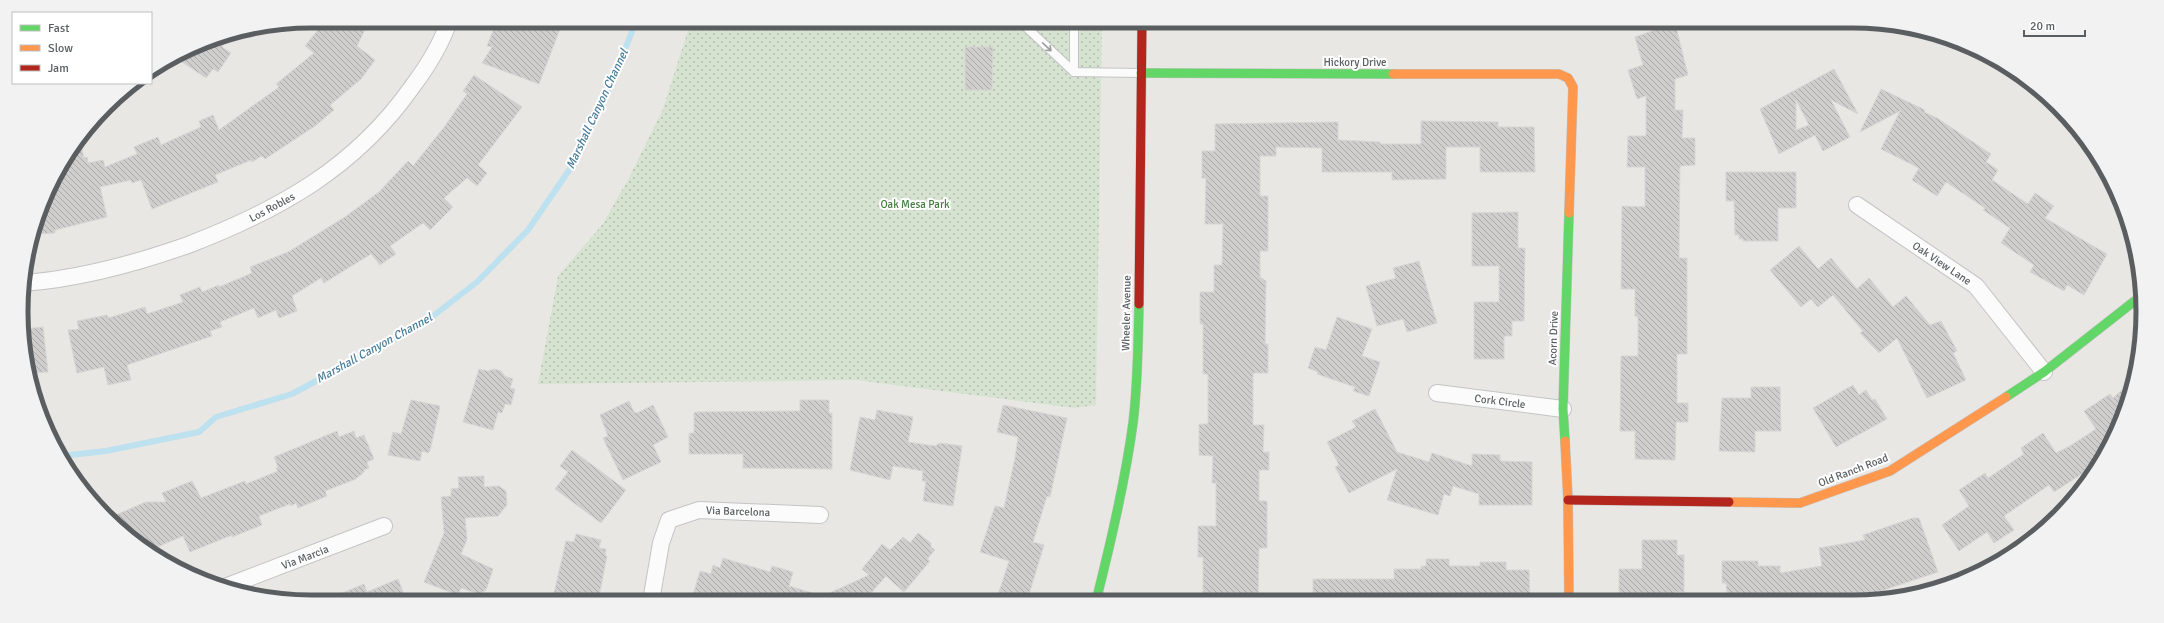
<svg xmlns="http://www.w3.org/2000/svg" width="2164" height="623" font-family="Signika,sans-serif">
<style>
.grass{fill:url(#grass-dots)}
.lines{fill:none;stroke-linecap:round;stroke-linejoin:round}
.stream{stroke:#bde1ee;stroke-width:6}
.building{fill:url(#building-back-hatch);stroke:#d8d6d4;fill-rule:evenodd}
.lane-casing{stroke:#c3c4c4;stroke-width:10}
.street-casing{stroke:#c3c4c4;stroke-width:18}
.fast-casing{stroke:#c3c4c3;stroke-width:10}
.slow-casing{stroke:#c3c4c3;stroke-width:10}
.jam-casing{stroke:#c3c4c3;stroke-width:10}
.lane{stroke:#fcfbfb;stroke-width:8}
.street{stroke:#fcfbfb;stroke-width:16}
.fast{stroke:#63d668;stroke-width:9}
.slow{stroke:#ff974d;stroke-width:9}
.jam{stroke:#b3261e;stroke-width:9}
.oneway{stroke:#9b9d9f}
.labels{text-anchor:middle;stroke-width:4;stroke-linejoin:round;paint-order:stroke}
.street-label{font-size:11px;fill:#5a5e61;stroke:#fff}
.park-label{font-size:11px;fill:#457b3e;stroke:#fff}
.water-label{font-size:12px;font-style:italic;fill:#477c9a;stroke:#fff}
.rim{fill:none;stroke:#5a5e61;stroke-width:5}
</style>
<defs>
<pattern id="grass-dots" width="8" height="8" patternUnits="userSpaceOnUse"><rect width="8" height="8" fill="#d6e3d1"/><path d="M2 2h.1M6 6h.1" fill="none" stroke="#b1bbad" stroke-width="1.8" stroke-linecap="round"/></pattern>
<pattern id="building-back-hatch" width="6" height="6" patternUnits="userSpaceOnUse"><rect width="6" height="6" fill="#cfcecd"/><path d="M-1 5l2 2M0 0l6 6M5-1l2 2" fill="none" stroke="#abaaaa"/></pattern>
</defs>
<rect width="100%" height="100%" fill="#e9e7e4"/>
<path class="grass" d="M 691,21 L 1102,21 L 1096,405 L 1074,408 L 856,380 L 538,384 L 558,276 L 602,225 L 628,180 L 663,109 Z"/>
<g class="lines">
<path class="stream" d="M 61,456 L 106,451 L 199,432 L 216,417 L 292,394 L 424,323 L 477,282 L 528,230 L 572,166 L 614,78 L 636,21"/>
</g>
<g class="building">
<path d="M 325,21 L 369,21 L 357,46 L 375,60 L 361,79 L 330,105 L 334,110 L 315,126 L 265,159 L 262,156 L 252,162 L 251,160 L 215,175 L 218,182 L 152,209 L 141,180 L 132,183 L 131,180 L 100,187 L 107,217 L 55,230 L 55,233 L 32,234 L 51,183 L 79,138 L 84,158 L 87,157 L 88,163 L 103,160 L 105,167 L 137,154 L 134,147 L 158,137 L 161,145 L 201,127 L 199,121 L 213,115 L 219,130 L 279,87 L 276,84 L 314,53 L 305,46 Z"/>
<path d="M 497,21 L 563,21 L 539,84 L 482,63 L 492,47 L 487,46 Z"/>
<path d="M 1675,23 L 1688,75 L 1675,79 L 1675,110 L 1683,110 L 1682,138 L 1695,138 L 1695,165 L 1680,166 L 1679,258 L 1687,258 L 1687,354 L 1677,354 L 1677,403 L 1688,403 L 1688,422 L 1676,422 L 1675,460 L 1635,459 L 1635,431 L 1620,431 L 1621,356 L 1638,356 L 1638,317 L 1635,316 L 1635,289 L 1621,289 L 1622,206 L 1645,207 L 1645,167 L 1627,167 L 1628,136 L 1646,136 L 1646,96 L 1637,99 L 1628,70 L 1643,65 L 1635,37 Z"/>
<path d="M 230,34 L 222,47 L 231,53 L 218,72 L 213,69 L 206,78 L 176,58 L 201,43 Z"/>
<path d="M 965,47 L 993,47 L 992,90 L 965,90 Z"/>
<path d="M 1834,69 L 1858,114 L 1831,100 L 1850,137 L 1823,151 L 1815,135 L 1779,154 L 1760,109 ZM 1796,100 L 1809,125 L 1796,130 Z"/>
<path d="M 474,75 L 522,107 L 478,165 L 487,173 L 477,186 L 467,178 L 444,198 L 453,207 L 430,230 L 423,223 L 390,246 L 396,254 L 380,265 L 371,254 L 324,283 L 321,278 L 292,296 L 297,311 L 279,318 L 276,310 L 258,318 L 254,308 L 220,322 L 222,327 L 210,331 L 212,336 L 127,365 L 131,380 L 108,385 L 104,367 L 77,373 L 68,330 L 79,329 L 77,321 L 107,315 L 108,318 L 145,307 L 147,314 L 183,302 L 180,295 L 200,287 L 202,292 L 219,285 L 219,287 L 252,273 L 250,267 L 288,252 L 345,217 L 379,192 L 408,161 L 413,166 L 445,126 L 467,94 L 463,91 Z"/>
<path d="M 1881,89 L 1925,110 L 1924,112 L 1937,118 L 1991,154 L 1986,162 L 1998,170 L 1992,180 L 2028,204 L 2035,193 L 2054,206 L 2045,218 L 2107,254 L 2084,295 L 2067,285 L 2064,291 L 2030,272 L 2034,265 L 2001,243 L 2010,228 L 1983,210 L 1985,208 L 1946,182 L 1937,196 L 1912,180 L 1919,168 L 1881,149 L 1900,111 L 1860,132 Z"/>
<path d="M 1421,121 L 1498,122 L 1498,127 L 1534,127 L 1535,172 L 1480,172 L 1480,147 L 1446,147 L 1446,179 L 1392,180 L 1392,172 L 1322,172 L 1322,148 L 1276,147 L 1276,156 L 1260,156 L 1260,196 L 1268,196 L 1268,251 L 1260,251 L 1260,277 L 1266,281 L 1265,344 L 1268,344 L 1268,373 L 1253,373 L 1253,425 L 1264,425 L 1263,452 L 1269,452 L 1269,470 L 1259,470 L 1259,501 L 1267,501 L 1267,548 L 1259,548 L 1258,601 L 1216,601 L 1216,596 L 1203,596 L 1203,557 L 1198,557 L 1198,526 L 1216,526 L 1216,483 L 1212,483 L 1213,456 L 1199,455 L 1199,424 L 1208,424 L 1208,374 L 1203,374 L 1203,324 L 1200,324 L 1200,292 L 1214,292 L 1214,265 L 1222,265 L 1223,224 L 1205,224 L 1206,178 L 1202,178 L 1202,151 L 1215,151 L 1215,124 L 1338,122 L 1338,140 L 1380,142 L 1380,144 L 1421,144 Z"/>
<path d="M 1726,172 L 1796,172 L 1796,208 L 1778,208 L 1778,241 L 1743,241 L 1743,239 L 1739,239 L 1739,235 L 1735,235 L 1734,201 L 1726,201 Z"/>
<path d="M 1518,212 L 1518,248 L 1525,248 L 1524,321 L 1512,321 L 1512,336 L 1504,336 L 1504,359 L 1474,359 L 1474,302 L 1499,302 L 1499,266 L 1472,266 L 1472,213 Z"/>
<path d="M 1799,246 L 1818,269 L 1831,258 L 1857,289 L 1869,278 L 1893,307 L 1906,296 L 1930,325 L 1941,321 L 1957,351 L 1953,353 L 1966,380 L 1927,398 L 1897,338 L 1879,353 L 1860,333 L 1863,331 L 1833,295 L 1818,307 L 1811,299 L 1801,307 L 1770,270 Z"/>
<path d="M 1419,261 L 1437,323 L 1407,332 L 1403,319 L 1377,326 L 1366,286 L 1396,278 L 1393,268 Z"/>
<path d="M 1337,317 L 1372,329 L 1362,356 L 1380,362 L 1369,396 L 1353,391 L 1355,387 L 1317,374 L 1318,372 L 1308,368 L 1315,347 L 1326,350 Z"/>
<path d="M 43,327 L 48,372 L 30,373 L 25,329 Z"/>
<path d="M 479,369 L 488,371 L 494,369 L 501,371 L 505,376 L 513,379 L 510,388 L 515,389 L 511,405 L 505,404 L 502,413 L 498,412 L 493,430 L 463,422 Z"/>
<path d="M 2133,380 L 2113,440 L 2094,466 L 2054,492 L 2049,485 L 2004,516 L 2014,530 L 1994,543 L 1987,532 L 1959,551 L 1942,525 L 1969,506 L 1959,490 L 1985,473 L 1988,478 L 2024,454 L 2021,448 L 2043,433 L 2056,453 L 2070,446 L 2096,429 L 2084,411 L 2110,394 L 2113,398 Z"/>
<path d="M 1853,385 L 1859,395 L 1866,390 L 1872,400 L 1875,399 L 1887,419 L 1836,447 L 1813,408 Z"/>
<path d="M 1751,387 L 1780,387 L 1781,431 L 1755,431 L 1755,452 L 1719,451 L 1722,398 L 1751,398 Z"/>
<path d="M 411,400 L 440,406 L 430,451 L 428,453 L 422,451 L 420,461 L 388,455 L 393,432 L 401,434 Z"/>
<path d="M 800,400 L 829,400 L 829,413 L 832,413 L 832,469 L 743,468 L 743,454 L 689,454 L 689,433 L 694,433 L 694,413 L 696,412 L 800,411 Z"/>
<path d="M 629,401 L 634,412 L 637,413 L 653,405 L 668,437 L 653,445 L 661,462 L 623,480 L 603,438 L 608,436 L 600,415 Z"/>
<path d="M 1003,405 L 1067,418 L 1050,497 L 1047,496 L 1033,542 L 1044,545 L 1027,601 L 996,601 L 1009,561 L 980,552 L 995,506 L 1004,508 L 1015,458 L 1018,437 L 997,432 Z"/>
<path d="M 1375,409 L 1397,452 L 1429,462 L 1432,453 L 1472,466 L 1472,454 L 1500,455 L 1500,461 L 1532,462 L 1532,505 L 1479,505 L 1479,494 L 1453,486 L 1450,496 L 1444,494 L 1438,515 L 1387,500 L 1397,469 L 1349,493 L 1335,467 L 1339,465 L 1327,442 L 1356,427 L 1352,421 Z"/>
<path d="M 877,410 L 913,417 L 908,442 L 935,446 L 940,443 L 962,446 L 953,506 L 923,501 L 926,481 L 922,481 L 923,471 L 893,466 L 890,480 L 850,470 L 860,417 L 875,420 Z"/>
<path d="M 337,431 L 339,437 L 354,431 L 356,438 L 364,435 L 374,459 L 367,462 L 369,468 L 364,470 L 364,472 L 356,479 L 325,491 L 327,496 L 298,508 L 296,503 L 291,506 L 290,504 L 259,516 L 262,525 L 232,537 L 232,535 L 190,552 L 183,536 L 148,551 L 111,517 L 146,502 L 166,502 L 162,493 L 192,481 L 201,498 L 245,481 L 246,484 L 278,471 L 276,468 L 278,467 L 274,457 Z"/>
<path d="M 572,450 L 626,490 L 601,523 L 555,489 L 568,472 L 560,466 Z"/>
<path d="M 484,476 L 484,487 L 499,486 L 506,491 L 507,505 L 498,516 L 465,518 L 467,539 L 461,554 L 493,569 L 486,590 L 479,594 L 461,588 L 458,595 L 424,582 L 444,533 L 441,497 L 451,496 L 451,489 L 459,488 L 458,477 Z"/>
<path d="M 1913,518 L 1919,518 L 1938,572 L 1872,594 L 1843,600 L 1728,600 L 1726,583 L 1722,583 L 1722,561 L 1758,561 L 1758,566 L 1780,566 L 1780,573 L 1822,566 L 1819,548 L 1865,540 L 1863,535 Z"/>
<path d="M 918,533 L 931,543 L 931,547 L 935,550 L 927,559 L 930,561 L 904,592 L 886,576 L 864,601 L 714,601 L 693,595 L 700,571 L 711,574 L 713,565 L 720,568 L 723,558 L 770,572 L 772,566 L 793,572 L 789,586 L 823,596 L 869,575 L 862,569 L 882,544 L 890,550 L 903,537 L 910,543 Z"/>
<path d="M 576,534 L 601,540 L 599,548 L 606,549 L 605,555 L 607,556 L 598,602 L 552,602 L 566,541 L 574,542 Z"/>
<path d="M 1642,540 L 1677,540 L 1677,555 L 1684,555 L 1684,592 L 1674,592 L 1674,599 L 1619,600 L 1619,569 L 1642,569 Z"/>
<path d="M 1426,559 L 1449,559 L 1449,566 L 1480,566 L 1480,562 L 1506,562 L 1506,570 L 1529,570 L 1530,600 L 1313,600 L 1313,579 L 1394,579 L 1394,569 L 1421,569 L 1421,566 L 1426,566 Z"/>
<path d="M 398,579 L 407,602 L 320,602 L 364,584 L 367,592 Z"/>
</g>
<g class="lines">
<defs>
<g id="lane">
<path d="M 1022,21 L 1026,27 L 1074,72 L 1140,73"/>
<path d="M 1074,72 L 1074,21"/>
</g>
<g id="street">
<path d="M 1857,205 L 1976,286 L 2044,372"/>
<path d="M 23,283 C 80,279 134,264 188,245 C 279,210 355,168 412,87 C 427,67 441,45 449,21"/>
<path d="M 1437,393 L 1563,409"/>
<path d="M 225,587 L 384,526"/>
<path d="M 651,601 L 661,543 L 669,520 L 699,510 L 820,515"/>
</g>
<g id="fast">
<path d="M 1141,73 L 1393,74"/>
<path d="M 2006,397 L 2044,372 L 2141,296"/>
<path d="M 1565,441 L 1563,409 L 1569,213"/>
<path d="M 1096,601 C 1111,542 1125,483 1133,423 C 1138,383 1138,344 1139,304"/>
</g>
<g id="slow">
<path d="M 1393,74 L 1559,74 L 1568,78 L 1573,87 L 1569,213"/>
<path d="M 1565,441 L 1568,500 L 1569,600"/>
<path d="M 1729,502 L 1800,503 L 1890,471 L 2006,397"/>
</g>
<g id="jam">
<path d="M 1139,304 L 1142,21"/>
<path d="M 1568,500 L 1729,502"/>
</g>
</defs>
<use href="#lane" class="lane-casing"/>
<use href="#street" class="street-casing"/>
<use href="#fast" class="fast-casing"/>
<use href="#slow" class="slow-casing"/>
<use href="#jam" class="jam-casing"/>
<use href="#lane" class="lane"/>
<use href="#street" class="street"/>
<use href="#fast" class="fast"/>
<use href="#slow" class="slow"/>
<use href="#jam" class="jam"/>
</g>
<defs><path id="oneway-shaft" d="M-6 0H5M1.5-3L5.5 0L1.5 3" fill="none" stroke-width="1.6" stroke-linecap="round" stroke-linejoin="round"/></defs>
<use class="oneway" href="#oneway-shaft" transform="translate(1047 47) rotate(43)"/>
<g class="labels">
<g class="street-label">
<text x="1355" y="66">Hickory Drive</text>
<text transform="translate(272 207) rotate(-28)" y="4">Los Robles</text>
<text transform="translate(1942 263) rotate(34)" y="4">Oak View Lane</text>
<text transform="translate(1126 313) rotate(-89)" y="4">Wheeler Avenue</text>
<text transform="translate(1553 338) rotate(-88)" y="4">Acorn Drive</text>
<text transform="translate(1500 401) rotate(7)" y="4">Cork Circle</text>
<text transform="translate(1853 470) rotate(-21)" y="4">Old Ranch Road</text>
<text transform="translate(738 511) rotate(2)" y="4">Via Barcelona</text>
<text transform="translate(305 557) rotate(-21)" y="4">Via Marcia</text>
</g>
<g class="park-label">
<text x="915" y="208">Oak Mesa Park</text>
</g>
<g class="water-label">
<text transform="translate(597 109) rotate(-65)" y="4">Marshall Canyon Channel</text>
<text transform="translate(374 348) rotate(-29)" y="4">Marshall Canyon Channel</text>
</g>
</g>
<path d="M0 0H2164V623H0ZM311 28H1853A283 283 0 0 1 2136 311V312A283 283 0 0 1 1853 595H311A283 283 0 0 1 28 312V311A283 283 0 0 1 311 28Z" fill="#f2f2f2" fill-rule="evenodd"/>
<path class="rim" d="M311 28H1853A283 283 0 0 1 2136 311V312A283 283 0 0 1 1853 595H311A283 283 0 0 1 28 312V311A283 283 0 0 1 311 28Z"/>
<rect x="12" y="12" width="140" height="72" fill="#ffffff" stroke="#bdbfc0"/>
<rect x="20" y="25" width="20" height="6" fill="#63d668" stroke="#bdbfc0"/>
<text x="48" y="32" font-size="12" fill="#5a5e61">Fast</text>
<rect x="20" y="45" width="20" height="6" fill="#ff974d" stroke="#bdbfc0"/>
<text x="48" y="52" font-size="12" fill="#5a5e61">Slow</text>
<rect x="20" y="65" width="20" height="6" fill="#b3261e" stroke="#bdbfc0"/>
<text x="48" y="72" font-size="12" fill="#5a5e61">Jam</text>
<path d="M2024 30v6h61v-6" fill="none" stroke="#5a5e61" stroke-width="2"/>
<text x="2030" y="30" font-size="12" fill="#5a5e61" stroke="#ffffff" stroke-width="3" paint-order="stroke">20 m</text>
</svg>
